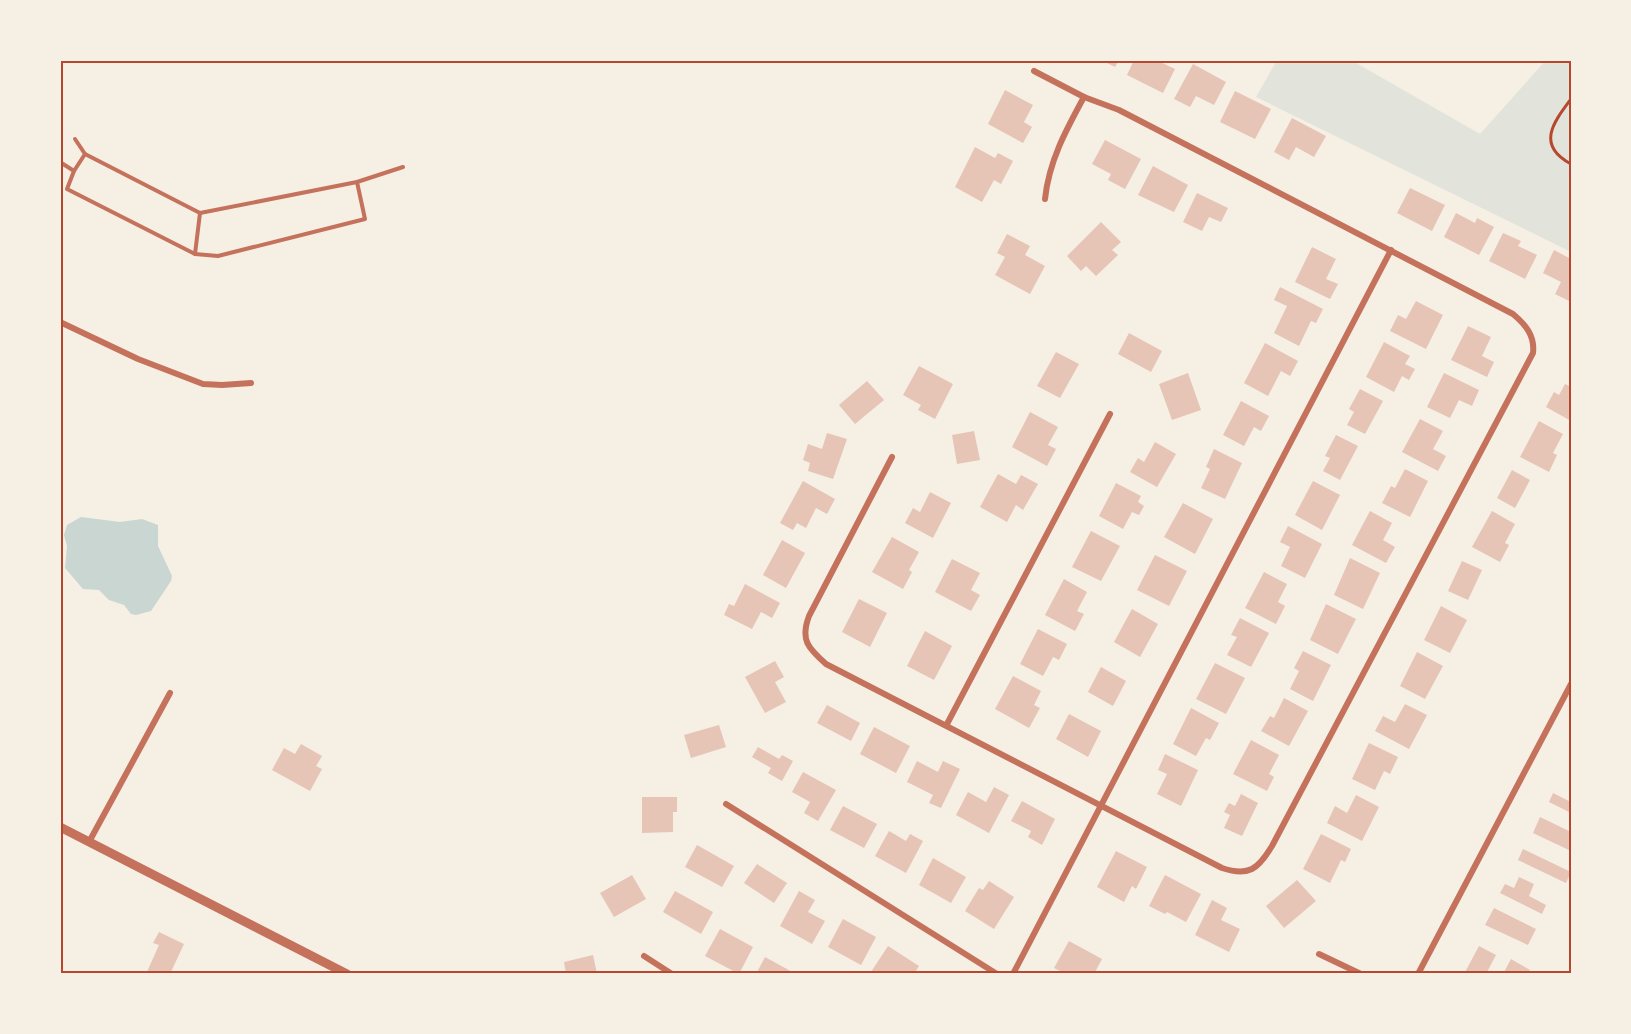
<svg xmlns="http://www.w3.org/2000/svg" width="1631" height="1034" font-family="Jost,sans-serif">
<style>
.green{fill:#e2e4dc}
.water{fill:#c9d6d2}
.building{fill:#e6c5b7}
.lines{fill:none;stroke-linecap:round;stroke-linejoin:round}
.path{stroke:#b5482f;stroke-width:3}
.service{stroke:#c5725c;stroke-width:4}
.minor{stroke:#c5725c;stroke-width:6}
.tertiary{stroke:#c5725c;stroke-width:9}
.neatline{fill:none;stroke:#b5482f;stroke-width:2}
</style>
<rect width="100%" height="100%" fill="#f6efe4"/>
<path class="green" d="M 1277,60 L 1351,60 L 1480,134 L 1546,60 L 1571,60 L 1571,252 L 1256,97 Z"/>
<path class="water" d="M 81,517 L 120,522 L 142,519 L 158,525 L 158,546 L 172,576 L 171,581 L 151,611 L 136,615 L 131,614 L 124,605 L 109,600 L 99,590 L 83,589 L 65,568 L 67,546 L 64,535 L 67,525 Z"/>
<g class="building">
<path d="M 1101,60 L 1119,60 L 1115,67 Z"/>
<path d="M 1134,60 L 1156,60 L 1175,69 L 1163,93 L 1127,75 Z"/>
<path d="M 1193,64 L 1226,82 L 1214,105 L 1196,96 L 1190,107 L 1174,99 Z"/>
<path d="M 1005,90 L 1033,105 L 1024,122 L 1032,127 L 1023,143 L 988,124 Z"/>
<path d="M 1235,91 L 1271,109 L 1255,139 L 1220,122 Z"/>
<path d="M 1292,118 L 1326,136 L 1314,157 L 1296,147 L 1289,160 L 1274,152 Z"/>
<path d="M 1105,140 L 1141,159 L 1125,189 L 1108,180 L 1111,174 L 1092,164 Z"/>
<path d="M 975,147 L 995,158 L 998,153 L 1013,161 L 1001,184 L 994,180 L 982,202 L 955,187 Z"/>
<path d="M 1153,166 L 1188,185 L 1174,212 L 1138,195 Z"/>
<path d="M 1410,188 L 1445,205 L 1432,231 L 1397,213 Z"/>
<path d="M 1197,193 L 1228,208 L 1221,222 L 1209,217 L 1202,231 L 1183,222 Z"/>
<path d="M 1456,213 L 1475,223 L 1477,218 L 1494,227 L 1479,255 L 1444,237 Z"/>
<path d="M 1101,222 L 1121,242 L 1112,250 L 1118,255 L 1096,276 L 1086,266 L 1081,271 L 1067,256 Z"/>
<path d="M 1503,233 L 1521,241 L 1518,246 L 1537,255 L 1525,279 L 1489,261 Z"/>
<path d="M 1007,234 L 1030,246 L 1025,255 L 1045,266 L 1030,294 L 995,275 L 1005,257 L 997,253 Z"/>
<path d="M 1312,247 L 1336,259 L 1326,279 L 1338,284 L 1330,299 L 1295,282 Z"/>
<path d="M 1554,250 L 1571,259 L 1571,302 L 1555,294 L 1561,282 L 1543,273 Z"/>
<path d="M 1280,287 L 1323,309 L 1316,323 L 1311,321 L 1299,346 L 1274,333 L 1287,306 L 1274,300 Z"/>
<path d="M 1416,301 L 1443,315 L 1426,349 L 1390,331 L 1398,315 L 1406,319 Z"/>
<path d="M 1468,326 L 1491,337 L 1482,356 L 1494,362 L 1487,377 L 1451,360 Z"/>
<path d="M 1129,333 L 1162,351 L 1151,372 L 1118,354 Z"/>
<path d="M 1384,342 L 1410,356 L 1405,364 L 1415,369 L 1409,380 L 1402,376 L 1394,392 L 1366,377 Z"/>
<path d="M 1265,343 L 1298,361 L 1290,376 L 1281,371 L 1268,396 L 1244,383 Z"/>
<path d="M 1056,352 L 1079,364 L 1060,398 L 1037,386 Z"/>
<path d="M 919,366 L 953,384 L 935,419 L 918,410 L 921,405 L 903,395 Z"/>
<path d="M 1188,373 L 1201,410 L 1172,420 L 1159,384 Z"/>
<path d="M 1444,373 L 1479,390 L 1472,406 L 1459,400 L 1450,418 L 1427,407 Z"/>
<path d="M 867,381 L 884,400 L 855,424 L 839,405 Z"/>
<path d="M 1565,384 L 1571,387 L 1571,421 L 1546,407 L 1554,392 L 1559,395 Z"/>
<path d="M 1360,389 L 1383,401 L 1365,434 L 1347,425 L 1354,412 L 1349,409 Z"/>
<path d="M 1241,401 L 1269,416 L 1261,431 L 1254,427 L 1244,446 L 1223,435 Z"/>
<path d="M 1030,412 L 1058,427 L 1048,445 L 1056,449 L 1047,466 L 1012,447 Z"/>
<path d="M 1420,419 L 1443,431 L 1433,449 L 1446,456 L 1438,471 L 1402,452 Z"/>
<path d="M 1539,421 L 1563,434 L 1553,453 L 1557,455 L 1549,472 L 1520,457 Z"/>
<path d="M 974,431 L 980,460 L 957,464 L 952,435 Z"/>
<path d="M 827,433 L 847,439 L 833,479 L 808,471 L 810,463 L 803,460 L 808,444 L 822,449 Z"/>
<path d="M 1336,435 L 1358,446 L 1340,480 L 1323,471 L 1330,458 L 1325,456 Z"/>
<path d="M 1155,442 L 1176,454 L 1157,487 L 1130,472 L 1138,458 L 1144,462 Z"/>
<path d="M 1214,449 L 1242,463 L 1225,499 L 1201,488 L 1210,469 L 1206,467 Z"/>
<path d="M 1405,469 L 1428,481 L 1410,517 L 1382,503 L 1391,486 L 1395,488 Z"/>
<path d="M 1512,470 L 1530,480 L 1515,508 L 1497,498 Z"/>
<path d="M 998,474 L 1016,484 L 1021,475 L 1038,484 L 1023,510 L 1016,505 L 1007,522 L 980,507 Z"/>
<path d="M 803,481 L 835,499 L 827,514 L 816,508 L 806,528 L 797,523 L 793,530 L 780,523 Z"/>
<path d="M 1313,481 L 1340,495 L 1322,530 L 1295,515 Z"/>
<path d="M 1116,483 L 1141,496 L 1138,502 L 1144,506 L 1139,515 L 1132,512 L 1123,529 L 1099,516 Z"/>
<path d="M 930,492 L 951,503 L 933,538 L 905,523 L 913,508 L 920,512 Z"/>
<path d="M 1183,503 L 1213,519 L 1195,554 L 1164,537 Z"/>
<path d="M 1370,511 L 1392,523 L 1383,540 L 1395,547 L 1386,563 L 1352,545 Z"/>
<path d="M 1492,511 L 1515,524 L 1505,543 L 1509,545 L 1500,562 L 1472,547 Z"/>
<path d="M 1288,526 L 1322,544 L 1305,578 L 1281,566 L 1290,547 L 1280,542 Z"/>
<path d="M 1091,531 L 1120,546 L 1101,581 L 1072,567 Z"/>
<path d="M 892,537 L 919,552 L 909,570 L 912,572 L 903,589 L 872,572 Z"/>
<path d="M 782,540 L 805,553 L 786,588 L 763,575 Z"/>
<path d="M 1155,555 L 1187,571 L 1169,606 L 1137,590 Z"/>
<path d="M 1350,558 L 1380,573 L 1363,609 L 1334,595 Z"/>
<path d="M 952,559 L 980,573 L 971,590 L 980,595 L 971,611 L 935,592 Z"/>
<path d="M 1462,561 L 1482,570 L 1468,600 L 1448,591 Z"/>
<path d="M 1264,572 L 1287,584 L 1278,602 L 1285,606 L 1276,624 L 1245,608 Z"/>
<path d="M 1064,579 L 1087,592 L 1077,611 L 1084,614 L 1075,631 L 1045,615 Z"/>
<path d="M 745,584 L 780,603 L 772,618 L 761,612 L 752,629 L 724,615 L 729,604 L 734,606 Z"/>
<path d="M 859,599 L 887,613 L 870,647 L 842,632 Z"/>
<path d="M 1326,604 L 1356,619 L 1338,654 L 1310,640 Z"/>
<path d="M 1441,606 L 1467,620 L 1450,653 L 1424,640 Z"/>
<path d="M 1132,609 L 1158,624 L 1140,657 L 1114,642 Z"/>
<path d="M 1240,618 L 1269,633 L 1251,667 L 1227,655 L 1237,637 L 1231,635 Z"/>
<path d="M 1038,629 L 1067,644 L 1059,660 L 1053,657 L 1043,676 L 1020,664 Z"/>
<path d="M 925,631 L 952,646 L 934,680 L 907,666 Z"/>
<path d="M 1303,651 L 1331,665 L 1313,701 L 1290,689 L 1299,671 L 1294,668 Z"/>
<path d="M 1417,652 L 1443,666 L 1425,699 L 1400,686 Z"/>
<path d="M 775,661 L 784,677 L 775,682 L 786,702 L 765,713 L 745,677 Z"/>
<path d="M 1215,663 L 1245,678 L 1226,714 L 1196,699 Z"/>
<path d="M 1101,667 L 1126,681 L 1113,706 L 1088,692 Z"/>
<path d="M 1013,676 L 1041,691 L 1034,705 L 1040,708 L 1029,728 L 995,709 Z"/>
<path d="M 1284,698 L 1308,711 L 1289,746 L 1261,731 L 1270,716 L 1274,718 Z"/>
<path d="M 1405,704 L 1427,715 L 1409,749 L 1375,731 L 1383,716 L 1395,722 Z"/>
<path d="M 827,705 L 860,723 L 851,741 L 817,723 Z"/>
<path d="M 1191,708 L 1219,723 L 1210,740 L 1206,738 L 1196,756 L 1173,744 Z"/>
<path d="M 1069,714 L 1101,731 L 1088,757 L 1056,739 Z"/>
<path d="M 719,725 L 726,747 L 691,758 L 684,735 Z"/>
<path d="M 874,727 L 910,746 L 896,773 L 860,754 Z"/>
<path d="M 1251,740 L 1279,755 L 1269,774 L 1274,777 L 1267,791 L 1233,774 Z"/>
<path d="M 1369,743 L 1398,757 L 1390,774 L 1384,771 L 1375,790 L 1352,779 Z"/>
<path d="M 301,744 L 322,756 L 316,766 L 322,769 L 310,791 L 272,770 L 284,748 L 295,754 Z"/>
<path d="M 758,747 L 779,759 L 782,755 L 793,761 L 782,781 L 768,773 L 771,768 L 752,757 Z"/>
<path d="M 1165,754 L 1198,770 L 1181,806 L 1157,794 L 1167,774 L 1158,770 Z"/>
<path d="M 917,761 L 938,772 L 943,761 L 960,769 L 941,808 L 929,803 L 933,795 L 907,782 Z"/>
<path d="M 803,772 L 836,790 L 818,821 L 804,813 L 810,802 L 792,792 Z"/>
<path d="M 994,787 L 1009,795 L 989,833 L 956,815 L 968,792 L 986,802 Z"/>
<path d="M 1553,793 L 1571,802 L 1571,813 L 1549,802 Z"/>
<path d="M 1241,794 L 1258,803 L 1242,836 L 1224,828 L 1230,815 L 1224,812 L 1229,803 L 1235,806 Z"/>
<path d="M 1356,795 L 1379,807 L 1362,841 L 1327,823 L 1335,806 L 1347,813 Z"/>
<path d="M 642,797 L 677,797 L 677,812 L 673,812 L 673,832 L 642,833 Z"/>
<path d="M 1022,801 L 1055,819 L 1042,845 L 1028,837 L 1031,831 L 1011,821 Z"/>
<path d="M 843,806 L 877,824 L 864,848 L 830,830 Z"/>
<path d="M 1540,817 L 1571,832 L 1571,851 L 1533,833 Z"/>
<path d="M 889,831 L 906,841 L 910,834 L 923,841 L 906,873 L 875,856 Z"/>
<path d="M 1321,834 L 1351,849 L 1345,862 L 1341,860 L 1330,883 L 1303,869 Z"/>
<path d="M 697,845 L 734,866 L 722,887 L 685,867 Z"/>
<path d="M 1523,849 L 1571,872 L 1566,883 L 1518,860 Z"/>
<path d="M 1116,851 L 1147,867 L 1136,889 L 1132,886 L 1124,902 L 1097,887 Z"/>
<path d="M 933,858 L 966,877 L 951,903 L 919,885 Z"/>
<path d="M 757,864 L 787,883 L 774,903 L 744,883 Z"/>
<path d="M 632,875 L 646,899 L 614,917 L 600,893 Z"/>
<path d="M 1165,875 L 1201,894 L 1186,922 L 1167,912 L 1165,914 L 1149,906 Z"/>
<path d="M 1519,877 L 1534,884 L 1529,896 L 1546,905 L 1542,914 L 1500,893 L 1505,884 L 1514,888 Z"/>
<path d="M 1297,880 L 1316,901 L 1284,928 L 1266,906 Z"/>
<path d="M 989,881 L 1014,897 L 994,929 L 965,911 L 979,888 L 983,890 Z"/>
<path d="M 675,891 L 713,912 L 701,934 L 663,912 Z"/>
<path d="M 799,891 L 815,900 L 808,912 L 825,921 L 812,944 L 780,926 Z"/>
<path d="M 1212,900 L 1227,908 L 1221,920 L 1240,929 L 1229,952 L 1195,935 Z"/>
<path d="M 1494,908 L 1536,929 L 1528,945 L 1485,925 Z"/>
<path d="M 843,919 L 876,937 L 861,965 L 828,947 Z"/>
<path d="M 720,929 L 753,947 L 739,974 L 705,956 Z"/>
<path d="M 159,932 L 184,944 L 170,974 L 146,974 L 159,945 L 153,943 Z"/>
<path d="M 1069,941 L 1102,959 L 1094,974 L 1066,974 L 1054,968 Z"/>
<path d="M 888,946 L 919,966 L 914,974 L 875,974 L 871,972 Z"/>
<path d="M 1479,946 L 1496,955 L 1486,974 L 1464,974 Z"/>
<path d="M 593,955 L 597,974 L 566,974 L 564,962 Z"/>
<path d="M 765,957 L 796,974 L 756,974 Z"/>
<path d="M 1511,959 L 1530,970 L 1528,974 L 1503,974 Z"/>
</g>
<g class="lines">
<path class="path" d="M 1571,99 C 1553,123 1536,145 1571,164"/>
<g class="service">
<path d="M 75,139 L 85,154 L 200,213"/>
<path d="M 60,162 L 74,171 L 67,189 L 195,254 L 218,256 L 365,219 L 357,182 L 403,167"/>
<path d="M 74,171 L 85,154"/>
<path d="M 195,254 L 200,213 L 357,182"/>
</g>
<g class="minor">
<path d="M 1045,199 C 1049,161 1066,130 1084,97"/>
<path d="M 60,322 L 138,359 L 203,384 L 222,385 L 251,383"/>
<path d="M 892,457 L 809,616 C 800,640 808,648 826,664 L 1222,868 C 1249,877 1258,869 1272,846 L 1533,353 C 1535,336 1526,325 1513,314 L 1119,110 L 1084,97 L 1034,71"/>
<path d="M 947,724 L 1110,414"/>
<path d="M 726,804 L 997,974"/>
<path d="M 89,842 L 170,693"/>
<path d="M 1319,954 L 1361,974"/>
<path d="M 644,956 L 672,974"/>
<path d="M 1013,974 L 1391,250"/>
<path d="M 1418,974 L 1571,684"/>
</g>
<path class="tertiary" d="M 60,827 L 347,974"/>
</g>
<rect width="1631" height="1034" fill="none" stroke="#f6efe4" stroke-width="123"/>
<rect x="62" y="62" width="1508" height="910" class="neatline"/>
</svg>
